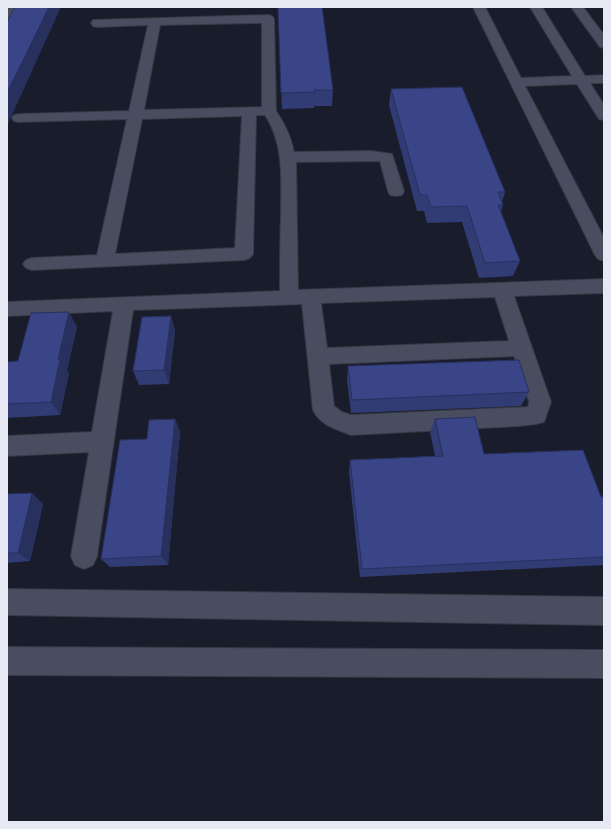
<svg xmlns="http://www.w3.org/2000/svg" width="611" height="829" font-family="Signika,sans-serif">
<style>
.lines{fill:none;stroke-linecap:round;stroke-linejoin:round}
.minor-casing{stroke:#363944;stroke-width:2}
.minor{fill:#484d5f;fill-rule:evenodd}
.wall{fill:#313b74}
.shaded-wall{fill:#28305e}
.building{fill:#394587;stroke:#28305e}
</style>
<rect width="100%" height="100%" fill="#191c2b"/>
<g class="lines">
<defs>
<g id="minor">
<path d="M 9,7 L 21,7 L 11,26 L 7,27 L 7,11 Z"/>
<path d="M 473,7 L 485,7 L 521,78 L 572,76 L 530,7 L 542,7 L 585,76 L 604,75 L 604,83 L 590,83 L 604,105 L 604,120 L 599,119 L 577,84 L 525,86 L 604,238 L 604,261 L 598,259 L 595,255 Z"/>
<path d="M 571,7 L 583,7 L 604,35 L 604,48 L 600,47 Z"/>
<path d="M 268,15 L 272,16 L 274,19 L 276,111 C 285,124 291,137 294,152 L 371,151 L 392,154 L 404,191 L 402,195 L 396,196 L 390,195 L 388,191 L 380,161 L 296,162 L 298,290 L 604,279 L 604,293 L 514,296 L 551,402 L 544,422 L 536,424 L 519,426 L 351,435 C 336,429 321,426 313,410 L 302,304 L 133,310 L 97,556 L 93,565 L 84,569 L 75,565 L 71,556 L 89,452 L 7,456 L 7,436 L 92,432 L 113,311 L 7,316 L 7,302 L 280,291 C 280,266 280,241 281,217 C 281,182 285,145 265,115 L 256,115 L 253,254 L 250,258 L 244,260 L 32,270 L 26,268 L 23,264 L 26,260 L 32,258 L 97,255 L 127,119 L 19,122 L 14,121 L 12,118 L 14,115 L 19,114 L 129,111 L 148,25 L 97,27 L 93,26 L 91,23 L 93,20 ZM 262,23 L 262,107 L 144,110 L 160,25 ZM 242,116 L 235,248 L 115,254 L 142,119 ZM 495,297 L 509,341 L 327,348 L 321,303 ZM 514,356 L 529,402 L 528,407 L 351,415 L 342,412 L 334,406 L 329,364 Z"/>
<path d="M 7,589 L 604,597 L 604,625 L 7,615 Z"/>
<path d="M 7,647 L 604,650 L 604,678 L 7,675 Z"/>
</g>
</defs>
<use href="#minor" class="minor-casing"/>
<use href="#minor" class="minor"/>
</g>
<g class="wall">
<path d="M 278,7 L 333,90 L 332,106 L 314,106 L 314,108 L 282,109 Z"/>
<path d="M 391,89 L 505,192 L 502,202 L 503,205 L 501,211 L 520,261 L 513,276 L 479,278 L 462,222 L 427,223 L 424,211 L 417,211 L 389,105 Z"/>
<path d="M 171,316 L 175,331 L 169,384 L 139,385 L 133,371 Z"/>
<path d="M 77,327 L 67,370 L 69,373 L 60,415 L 7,418 L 7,362 L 18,361 Z"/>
<path d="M 348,366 L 529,392 L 521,406 L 351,413 L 347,380 Z"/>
<path d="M 175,419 L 180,432 L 168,565 L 110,567 L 101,559 L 147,439 Z"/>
<path d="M 435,419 L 484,454 L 601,497 L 604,497 L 604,565 L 360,577 L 349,472 L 350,460 L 435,456 L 430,432 Z"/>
<path d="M 7,494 L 43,504 L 30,561 L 7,563 Z"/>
</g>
<g class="shaded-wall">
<path d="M 49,7 L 61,7 L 7,126 L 7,93 Z"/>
<path d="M 69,312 L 77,327 L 67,370 L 69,373 L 60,415 L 51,402 L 58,359 Z"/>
<path d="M 171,316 L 175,331 L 169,384 L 164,370 Z"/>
<path d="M 175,419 L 180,432 L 168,565 L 161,556 Z"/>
<path d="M 32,493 L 43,504 L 30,561 L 18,553 Z"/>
</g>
<g class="building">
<path d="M 15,7 L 49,7 L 7,93 L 7,22 Z"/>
<path d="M 278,7 L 322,7 L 333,90 L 314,90 L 315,92 L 281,93 Z"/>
<path d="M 462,87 L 505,192 L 498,192 L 503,205 L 498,205 L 520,261 L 485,263 L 467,206 L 431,207 L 427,195 L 420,195 L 391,89 Z"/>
<path d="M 69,312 L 58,359 L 60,359 L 51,402 L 7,404 L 7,362 L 18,361 L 31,313 Z"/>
<path d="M 171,316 L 164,370 L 133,371 L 142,317 Z"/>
<path d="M 519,360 L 529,392 L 352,400 L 348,366 Z"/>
<path d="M 475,417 L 484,454 L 583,450 L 601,497 L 604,497 L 604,557 L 362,569 L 350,460 L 443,456 L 435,419 Z"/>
<path d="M 175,419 L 161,556 L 101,559 L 120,440 L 147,439 L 149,420 Z"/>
<path d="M 32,493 L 18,553 L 7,553 L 7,494 Z"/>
</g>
<rect width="611" height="829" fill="none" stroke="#e6e9f4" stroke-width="16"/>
</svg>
